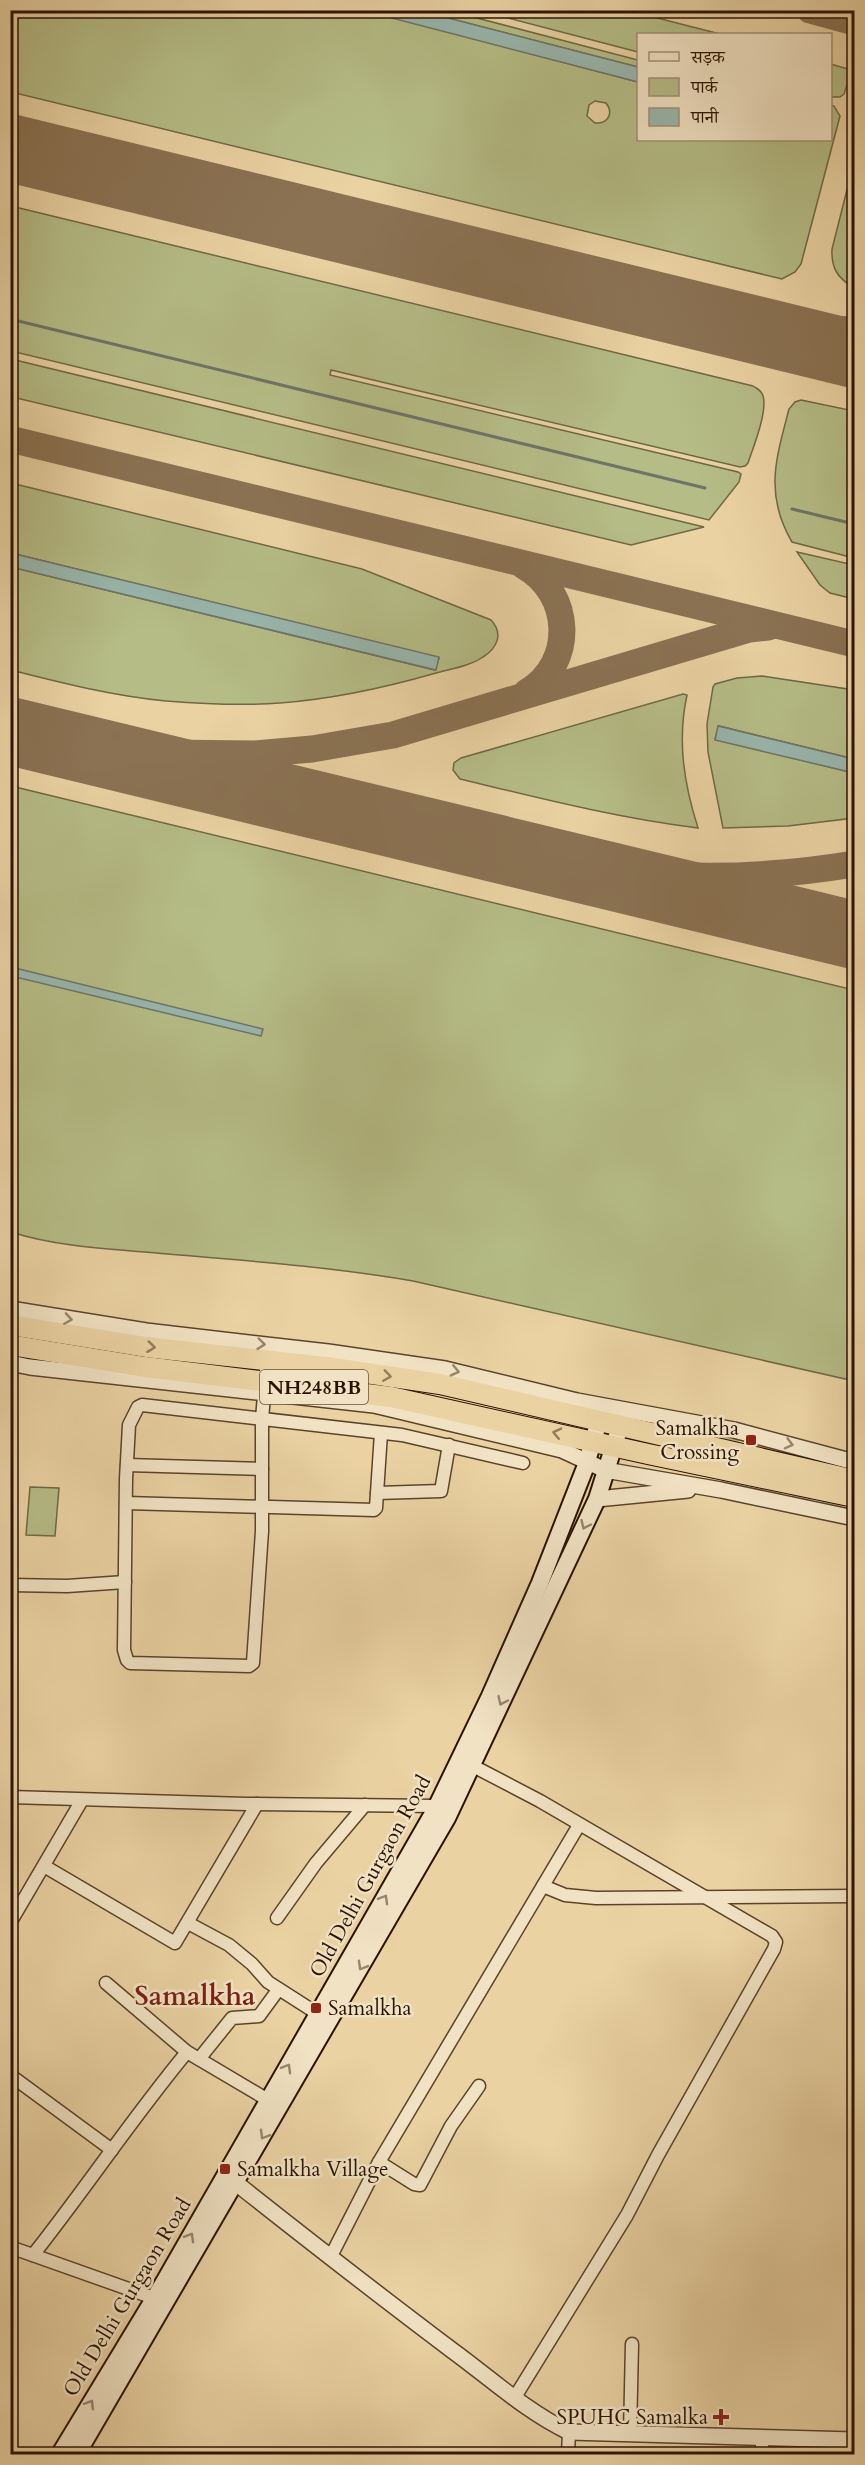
<svg xmlns="http://www.w3.org/2000/svg" width="865" height="2465" font-family="Cardo,'Noto Serif Devanagari',serif">
<style>
.green{fill:#b5bc86;stroke:#706844;stroke-width:1.5;fill-rule:evenodd}
.water{fill:#99b6ad;stroke:#6d7569;stroke-width:1.5}
.lines{fill:none;stroke-linecap:round;stroke-linejoin:round}
.stream{stroke:#6d7569;stroke-width:3}
.taxiway{stroke:#8a7253;stroke-width:27}
.runway{stroke:#8a7253;stroke-width:68}
.trunk-tunnel{stroke:#c4ac83;stroke-width:20;stroke-dasharray:20 10;stroke-linecap:butt}
.minor-casing{stroke:#5b432b;stroke-width:15}
.tertiary-casing{stroke:#5b432b;stroke-width:18}
.secondary-casing{stroke:#2b1303;stroke-width:20}
.trunk-casing{stroke:#2b1303;stroke-width:22}
.minor{stroke:#f1e2c3;stroke-width:12}
.tertiary{stroke:#f1e2c3;stroke-width:15}
.secondary{stroke:#f1e2c3;stroke-width:16}
.trunk{stroke:#ead2a3;stroke-width:20}
.oneway{stroke:#98856d}
.oneway2{stroke:#947c5b}
.poi-dot{fill:#8f2418;stroke:#f1e2c3;stroke-width:2}
.labels{text-anchor:middle;stroke-width:5;stroke-linejoin:round;paint-order:stroke}
.shield{fill:#f1e2c3;stroke:#66513d;stroke-width:1.5}
.shield-label{font-size:20px;font-weight:bold;fill:#2b1303}
.poi-label{font-size:21px;fill:#2b1303;stroke:#f1e2c3;text-anchor:end}
.street-label{font-size:21px;fill:#2b1303;stroke:#f1e2c3}
.district-label{font-size:27px;font-weight:bold;fill:#7a1f14;stroke:#f1e2c3}
</style>
<rect width="100%" height="100%" fill="#ead2a3"/>
<filter id="stains"><feTurbulence type="fractalNoise" baseFrequency=".00333" numOctaves="4"/><feColorMatrix values="0 0 0 0 .2 0 0 0 0 .09 0 0 0 0 .02 0 0 0 .5 -.17"/></filter>
<radialGradient id="worn" r=".72"><stop offset=".6" stop-color="#630" stop-opacity="0"/><stop offset="1" stop-color="#630" stop-opacity=".3"/></radialGradient>
<g class="green">
<path d="M 365,10 L 638,82 L 638,140 L 830,140 L 831,105 L 834,106 L 840,116 L 801,264 L 795,272 L 782,279 L 11,92 L 11,11 ZM 595,101 L 606,103 C 614,113 608,124 595,123 L 587,116 L 589,105 Z"/>
<path d="M 421,11 L 450,11 L 638,60 L 638,67 Z"/>
<path d="M 481,11 L 630,11 L 720,34 L 638,34 L 638,52 Z"/>
<path d="M 830,64 L 852,70 L 844,94 L 840,97 L 831,97 Z"/>
<path d="M 854,162 L 854,288 C 838,278 831,269 832,249 Z"/>
<path d="M 11,206 L 753,386 C 756,388 759,389 761,392 C 771,404 753,448 748,463 L 745,466 L 740,467 L 331,370 L 330,375 L 738,472 L 741,474 L 739,482 L 709,520 L 11,351 Z"/>
<path d="M 11,359 L 704,527 L 631,545 L 12,397 Z"/>
<path d="M 801,400 L 854,411 L 854,558 L 792,542 C 764,494 776,459 789,409 L 795,402 Z"/>
<path d="M 11,483 L 362,569 L 491,620 C 504,634 497,648 483,657 C 470,666 451,669 436,673 C 384,688 333,699 280,703 C 242,706 204,704 166,701 C 113,696 62,683 11,670 L 11,567 L 435,670 L 439,658 L 11,553 Z"/>
<path d="M 797,552 L 854,565 L 854,599 L 830,593 L 820,585 Z"/>
<path d="M 762,676 L 854,690 L 854,759 L 719,726 L 715,739 L 854,773 L 854,818 L 788,826 L 723,828 L 708,752 L 707,724 L 713,687 L 715,684 L 737,678 Z"/>
<path d="M 683,694 L 687,695 C 677,741 684,784 698,828 C 617,818 539,798 460,779 L 453,770 L 454,763 L 461,758 Z"/>
<path d="M 11,786 L 854,990 L 854,1381 L 413,1281 C 332,1267 250,1261 168,1254 C 116,1249 61,1248 11,1232 Z"/>
<path d="M 30,1487 L 59,1488 L 55,1536 L 26,1535 Z"/>
</g>
<g class="water">
<path d="M 365,11 L 421,11 L 638,67 L 638,82 Z"/>
<path d="M 11,553 L 439,657 L 436,670 L 11,567 Z"/>
<path d="M 718,726 L 854,759 L 854,773 L 715,740 Z"/>
<path d="M 11,967 L 263,1029 L 261,1036 L 11,976 Z"/>
</g>
<g class="lines">
<g class="stream">
<path d="M 10,319 L 705,488"/>
<path d="M 792,509 L 854,524"/>
</g>
<g class="taxiway">
<path d="M 810,10 L 854,22"/>
<path d="M 697,316 L 773,327 L 854,330"/>
<path d="M 10,439 L 854,644"/>
<path d="M 524,566 C 572,593 576,663 527,692"/>
<path d="M 23,733 L 128,750 L 164,753 L 254,754 L 312,749 L 393,735 L 749,629 L 768,627"/>
<path d="M 502,849 C 534,856 565,863 597,868 C 683,881 769,878 854,864"/>
</g>
<g class="runway">
<path d="M 10,148 L 854,354"/>
<path d="M 10,731 L 854,935"/>
</g>
<g class="trunk-tunnel">
<path d="M 719,1439 L 854,1469"/>
<path d="M 763,1488 L 854,1508"/>
</g>
<defs>
<g id="minor">
<path d="M 267,1360 L 262,1419 L 262,1531 L 253,1663 L 249,1666 L 130,1663 L 127,1660 L 124,1650 L 126,1479 L 129,1425 L 138,1407 L 142,1405 L 402,1435 L 523,1463"/>
<path d="M 127,1465 L 262,1469"/>
<path d="M 377,1493 L 441,1491 L 449,1445"/>
<path d="M 126,1503 L 374,1510 L 376,1508 L 381,1433"/>
<path d="M 10,1585 L 67,1586 L 125,1582"/>
<path d="M 473,1766 L 540,1801 L 772,1936 L 776,1942 L 774,1949 L 658,2155 L 627,2215 L 515,2397"/>
<path d="M 10,1797 L 246,1804 L 437,1806"/>
<path d="M 44,1866 L 175,1943 L 257,1804"/>
<path d="M 543,1886 L 565,1895 L 596,1898 L 854,1896"/>
<path d="M 277,1918 L 316,1863 L 365,1805"/>
<path d="M 10,1923 L 82,1800"/>
<path d="M 188,1923 L 229,1945 L 252,1964 L 268,1982 L 318,2014"/>
<path d="M 106,1983 L 187,2052 L 268,2100"/>
<path d="M 199,2059 L 232,2018 L 259,2016 L 278,1990"/>
<path d="M 10,2075 L 112,2150"/>
<path d="M 379,2162 L 414,2184 L 420,2185 L 451,2126 L 479,2086"/>
<path d="M 10,2247 L 154,2298"/>
<path d="M 33,2255 C 86,2188 133,2117 187,2052"/>
<path d="M 330,2258 L 379,2162 L 579,1825"/>
<path d="M 630,2434 L 632,2344"/>
<path d="M 568,2454 L 569,2432"/>
<path d="M 762,2454 L 762,2437"/>
</g>
<g id="tertiary">
<path d="M 10,1309 L 146,1331 L 328,1352 L 445,1369 L 577,1401 L 734,1430 L 854,1462"/>
<path d="M 10,1363 L 30,1367 L 374,1405 L 562,1450 L 605,1470 L 721,1490 L 854,1518"/>
<path d="M 597,1499 L 688,1490"/>
<path d="M 236,2183 C 308,2240 380,2296 453,2351 C 490,2378 527,2412 569,2432 L 854,2440"/>
</g>
<g id="secondary">
<path d="M 60,2454 L 163,2284 L 435,1810 L 490,1696 L 540,1583 L 585,1468 L 599,1421"/>
<path d="M 77,2454 L 447,1818 L 597,1499 L 617,1436"/>
</g>
<g id="trunk">
<path d="M 10,1325 L 146,1347 L 326,1367 L 440,1384 L 854,1480"/>
<path d="M 10,1345 L 145,1367 L 391,1397 L 648,1454 L 854,1497"/>
</g>
</defs>
<use href="#minor" class="minor-casing"/>
<use href="#tertiary" class="tertiary-casing"/>
<use href="#secondary" class="secondary-casing"/>
<use href="#trunk" class="trunk-casing"/>
<use href="#minor" class="minor"/>
<use href="#tertiary" class="tertiary"/>
<use href="#secondary" class="secondary"/>
<use href="#trunk" class="trunk"/>
</g>
<defs><path id="oneway-chevron" d="M-2-3.5L2.5 0L-2 3.5" fill="none" stroke-width="1.6" stroke-linecap="round" stroke-linejoin="round" transform="scale(1.5)"/></defs>
<g class="oneway">
<use href="#oneway-chevron" transform="translate(68 1319) rotate(9)"/>
<use href="#oneway-chevron" transform="translate(261 1344) rotate(6)"/>
<use href="#oneway-chevron" transform="translate(455 1371) rotate(13)"/>
<use href="#oneway-chevron" transform="translate(789 1444) rotate(15)"/>
<use href="#oneway-chevron" transform="translate(585 1525) rotate(115)"/>
<use href="#oneway-chevron" transform="translate(502 1701) rotate(115)"/>
<use href="#oneway-chevron" transform="translate(384 1899) rotate(-60)"/>
<use href="#oneway-chevron" transform="translate(362 1966) rotate(120)"/>
<use href="#oneway-chevron" transform="translate(287 2068) rotate(-60)"/>
<use href="#oneway-chevron" transform="translate(264 2135) rotate(120)"/>
<use href="#oneway-chevron" transform="translate(190 2237) rotate(-60)"/>
<use href="#oneway-chevron" transform="translate(90 2404) rotate(-59)"/>
</g>
<g class="oneway2">
<use href="#oneway-chevron" transform="translate(151 1347) rotate(7)"/>
<use href="#oneway-chevron" transform="translate(387 1376) rotate(8)"/>
<use href="#oneway-chevron" transform="translate(557 1433) rotate(-167)"/>
</g>
<g class="poi-dot">
<rect x="745" y="1434" width="12" height="12" rx="3"/>
<rect x="310" y="2002" width="12" height="12" rx="3"/>
<rect x="219" y="2163" width="12" height="12" rx="3"/>
<path d="M718 2408h6v6h6v6h-6v6h-6v-6h-6v-6h6z"/>
</g>
<g class="labels">
<rect class="shield" x="260" y="1370" width="108" height="34" rx="4.5"/>
<g class="shield-label">
<text x="314" y="1394">NH248BB</text>
</g>
<g class="poi-label">
<text x="739" y="1435">Samalkha<tspan x="739" dy="24">Crossing</tspan></text>
<text x="328" y="2015" text-anchor="start">Samalkha</text>
<text x="237" y="2176" text-anchor="start">Samalkha Village</text>
<text x="708" y="2424">SPUHC Samalka</text>
</g>
<g class="street-label">
<text transform="translate(370 1876) rotate(-61)" y="7">Old Delhi Gurgaon Road</text>
<text transform="translate(127 2297) rotate(-59)" y="7">Old Delhi Gurgaon Road</text>
</g>
<g class="district-label">
<text x="195" y="2005">Samalkha</text>
</g>
</g>
<rect width="865" height="2465" fill="none" stroke="#ead2a3" stroke-width="36"/>
<rect x="12" y="12" width="841" height="2441" fill="none" stroke="#2b1303" stroke-width="3"/>
<rect x="18" y="18" width="829" height="2429" fill="none" stroke="#2b1303" stroke-width="1.5"/>
<rect x="637" y="33" width="195" height="108" fill="#f1e2c3" stroke="#a28f76" stroke-width="1.5"/>
<rect x="649" y="52" width="30" height="9" fill="#f1e2c3" stroke="#a28f76" stroke-width="1.5"/>
<text x="691" y="63" font-size="18" fill="#2b1303">सड़क</text>
<rect x="649" y="78" width="30" height="18" fill="#b5bc86" stroke="#a28f76" stroke-width="1.5"/>
<text x="691" y="93" font-size="18" fill="#2b1303">पार्क</text>
<rect x="649" y="108" width="30" height="18" fill="#99b6ad" stroke="#a28f76" stroke-width="1.5"/>
<text x="691" y="123" font-size="18" fill="#2b1303">पानी</text>
<rect width="100%" height="100%" filter="url(#stains)"/>
<rect width="100%" height="100%" fill="url(#worn)"/>
</svg>
